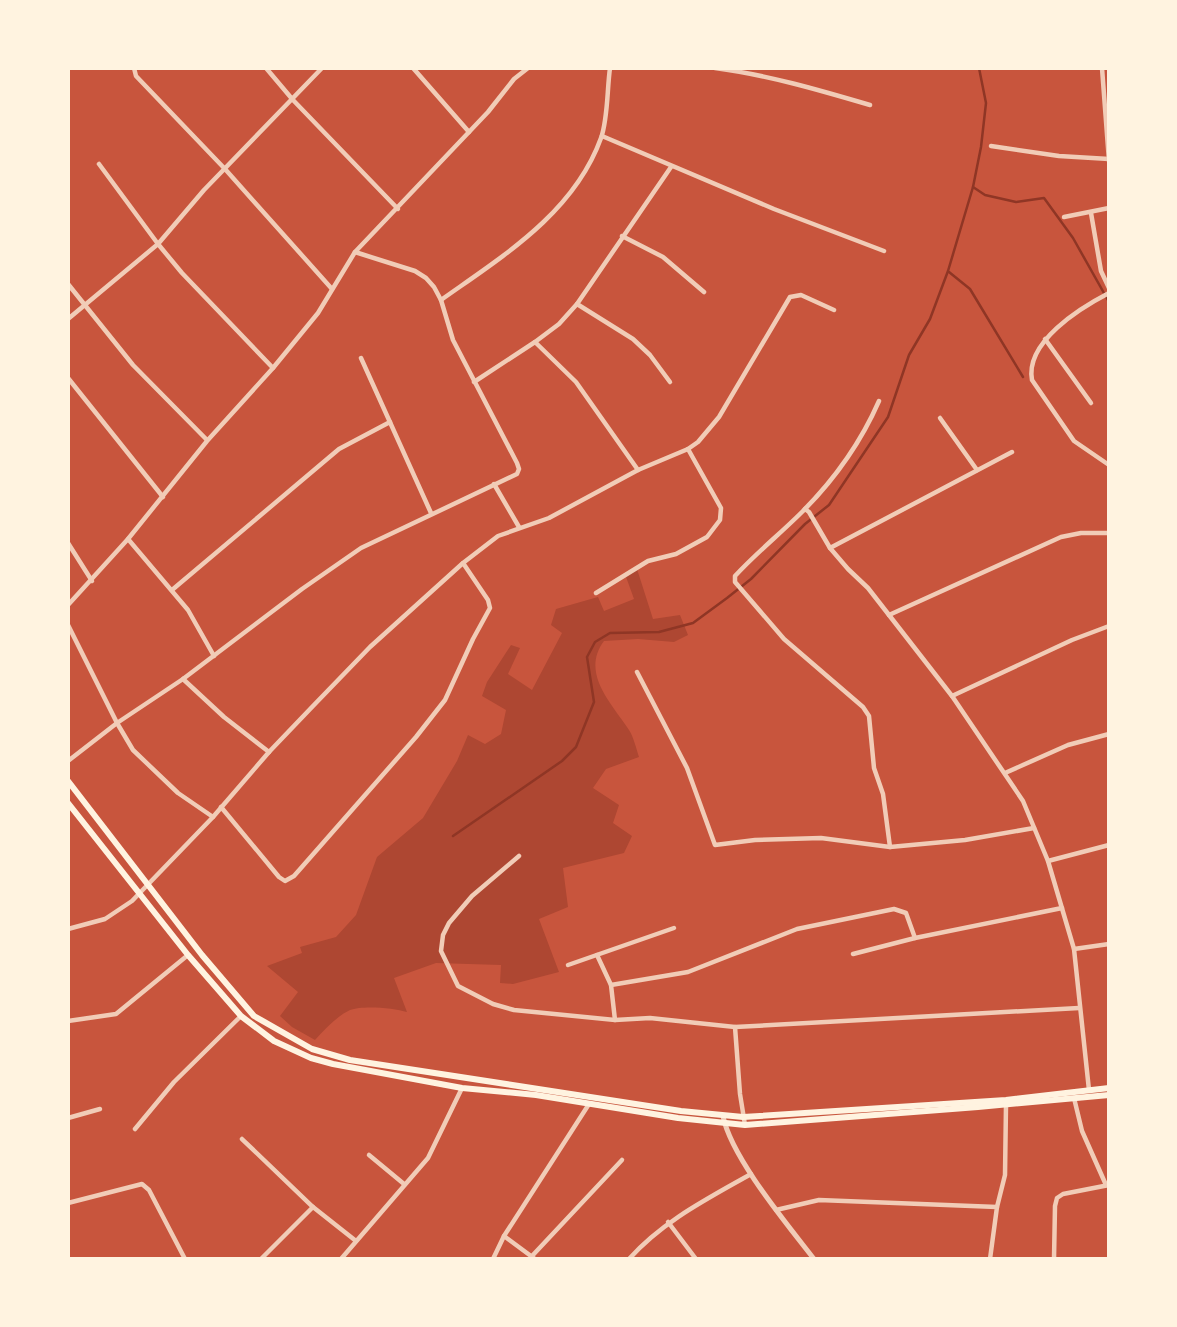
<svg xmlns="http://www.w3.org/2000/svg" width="1177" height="1327" font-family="Quicksand,sans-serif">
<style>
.green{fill:#ae4732}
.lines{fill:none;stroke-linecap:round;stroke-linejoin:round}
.stream{stroke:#8f3625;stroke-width:2.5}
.minor{stroke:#f1ccb7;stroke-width:4.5}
.tertiary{stroke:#f1ccb7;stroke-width:5}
.secondary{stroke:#fff3e0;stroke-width:6}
</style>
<rect width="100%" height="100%" fill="#c8553d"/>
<path class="green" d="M 637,569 L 653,619 L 680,615 L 688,635 L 674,642 L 638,639 L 604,641 C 580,673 612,704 629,730 C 634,738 636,748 639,757 L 606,769 L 593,788 L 619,805 L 613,823 L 632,836 L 624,853 L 563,868 L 568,907 L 539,919 L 559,972 L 513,984 L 500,983 L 501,965 L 436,963 L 394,978 L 407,1012 C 394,1008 363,1005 350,1010 C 337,1016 325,1029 315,1040 L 292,1027 L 280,1016 L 298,992 L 267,966 L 302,953 L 300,947 L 336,937 L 356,915 L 377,857 L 423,818 L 457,761 L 468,735 L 485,744 L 501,734 L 506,710 L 482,696 L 487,682 L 511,645 L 520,648 L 508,674 L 532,690 L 562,633 L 551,625 L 556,609 L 598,597 L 604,611 L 634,599 L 625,574 Z"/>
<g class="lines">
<g class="stream">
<path d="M 973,187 L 985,195 L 1016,202 L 1044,198 L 1073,238 L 1109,302"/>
<path d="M 949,272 L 970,289 L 1023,377"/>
<path d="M 453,836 L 562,761 L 576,747 L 594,702 L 587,657 L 595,642 L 610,633 L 659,632 L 693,623 L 727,598 L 751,579 L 805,524 L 829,505 L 888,417 L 909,355 L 930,319 L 948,271 L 973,187 L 981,147 L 986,103 L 979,68"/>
</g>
<g class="minor">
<path d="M 134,68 L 136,76 L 225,169 L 332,289"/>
<path d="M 266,68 L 293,100 L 398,209"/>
<path d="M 413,68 L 469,132"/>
<path d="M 715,68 C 768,75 819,90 870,105"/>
<path d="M 1102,68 L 1109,161"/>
<path d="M 602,136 L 774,209 L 884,251"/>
<path d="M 991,146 L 1059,156 L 1109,159"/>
<path d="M 99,164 L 158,244 L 182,273 L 273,368"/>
<path d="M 1091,213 L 1101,271 L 1109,288"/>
<path d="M 1064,217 L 1109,208"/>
<path d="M 622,236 L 663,257 L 704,292"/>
<path d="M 68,284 L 133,365 L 207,440"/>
<path d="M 1109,293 C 1080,308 1025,342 1032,380 L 1074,441 L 1109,465"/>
<path d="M 441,300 C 503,256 574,213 601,138 C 608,119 607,89 610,68"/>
<path d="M 577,304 L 633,339 L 650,355 L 670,382"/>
<path d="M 68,319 L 158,244 L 204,190 L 322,68"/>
<path d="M 1045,339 L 1091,403"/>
<path d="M 535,342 L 559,324 L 577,304 L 671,167"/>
<path d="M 361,358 L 431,513"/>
<path d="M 68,378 L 163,497"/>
<path d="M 474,382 L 535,342 L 576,382 L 638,470"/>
<path d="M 879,401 C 861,442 834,480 802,512 C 780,534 756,553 735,576 L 735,582 L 784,639 L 863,707 L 869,716 L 874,768 L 883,794 L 890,847"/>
<path d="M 940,418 L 977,470"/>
<path d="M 494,484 L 519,527"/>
<path d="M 805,509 L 809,512 L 830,548 L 848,569 L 868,588 L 952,696 L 1023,801 L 1048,861 L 1074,949 L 1089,1090"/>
<path d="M 128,539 L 188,610 L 214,656"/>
<path d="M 68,543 L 92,581"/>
<path d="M 830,548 L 1012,452"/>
<path d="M 172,590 L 339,449 L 390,422"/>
<path d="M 596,593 L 648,561 L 676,554 L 707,537 L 720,520 L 721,508 L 688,449"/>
<path d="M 68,605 L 128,539 L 207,441 L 273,368 L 318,313 L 355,252 L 488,112 L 514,79 L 528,68"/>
<path d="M 889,615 L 1061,537 L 1081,533 L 1109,533"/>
<path d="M 68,625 L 117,723 L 133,750 L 178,793 L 213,817"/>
<path d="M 637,672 L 687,768 L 715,845 L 755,840 L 821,838 L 890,847 L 965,840 L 1034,828"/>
<path d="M 183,679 L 224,717 L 269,752"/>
<path d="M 952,696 L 1072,640 L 1109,626"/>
<path d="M 68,761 L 117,723 L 183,679 L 302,589 L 361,548 L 517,474 L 519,469 L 517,463 L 453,340 L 441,300 L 434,287 L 426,278 L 415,271 L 355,252"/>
<path d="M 1005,773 L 1068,745 L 1109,734"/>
<path d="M 221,807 L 279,877 L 285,881 L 294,876 L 416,737 L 445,700 L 473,639 L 490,608 L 488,600 L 463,563"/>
<path d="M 519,856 L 472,896 L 449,923 L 443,935 L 441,951 L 458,986 L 493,1004 L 514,1010 L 615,1020 L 650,1018 L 735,1027 L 1079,1008"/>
<path d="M 1048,861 L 1109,845"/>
<path d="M 68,929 L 105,919 L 132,901 L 213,817 L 269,752 L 313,706 L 370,647 L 463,563 L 498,536 L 549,518 L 638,470 L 688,449 L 698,442 L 719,417 L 790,297 L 801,295 L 834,310"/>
<path d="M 1074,949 L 1109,944"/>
<path d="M 853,954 L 915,938 L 1062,908"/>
<path d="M 597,955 L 611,985 L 615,1020"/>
<path d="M 568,965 L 674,928"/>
<path d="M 611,985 L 688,972 L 797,929 L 894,909 L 906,913 L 915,938"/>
<path d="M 68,1021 L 116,1014 L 188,955"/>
<path d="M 735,1027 L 740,1094 L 745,1125"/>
<path d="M 1074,1098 L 1082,1131 L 1106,1185"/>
<path d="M 68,1118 L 100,1109"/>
<path d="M 135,1129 L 174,1082 L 241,1016"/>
<path d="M 242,1139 L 313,1207 L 356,1241"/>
<path d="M 369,1155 L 404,1184"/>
<path d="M 68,1203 L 142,1184 L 149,1190 L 185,1259"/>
<path d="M 997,1207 L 1005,1175 L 1006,1105"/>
<path d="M 776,1210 L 819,1200 L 997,1207 L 990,1259"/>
<path d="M 668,1222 L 696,1259"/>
<path d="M 504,1236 L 535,1259"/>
<path d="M 532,1256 L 622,1160"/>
<path d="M 261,1259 L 313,1207"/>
<path d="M 341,1259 L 428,1158 L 462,1088"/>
<path d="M 493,1259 L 504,1236 L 589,1104"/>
<path d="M 629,1259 C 663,1221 707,1199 751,1174"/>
<path d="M 1054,1259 L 1055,1206 L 1057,1198 L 1063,1194 L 1109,1185"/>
</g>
<path class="tertiary" d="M 723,1116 C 731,1157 787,1224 814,1259"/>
<g class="secondary">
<path d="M 68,781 L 202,955 L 254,1016 L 312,1049 L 350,1060 L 681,1111 L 743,1117 L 1006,1100 L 1109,1088"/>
<path d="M 68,803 L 188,955 L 241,1016 L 274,1041 L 311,1058 L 333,1064 L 462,1088 L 536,1095 L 678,1118 L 745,1125 L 978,1107 L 1109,1095"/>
</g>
</g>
<rect width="1177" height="1327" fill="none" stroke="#fff3e0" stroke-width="140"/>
</svg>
